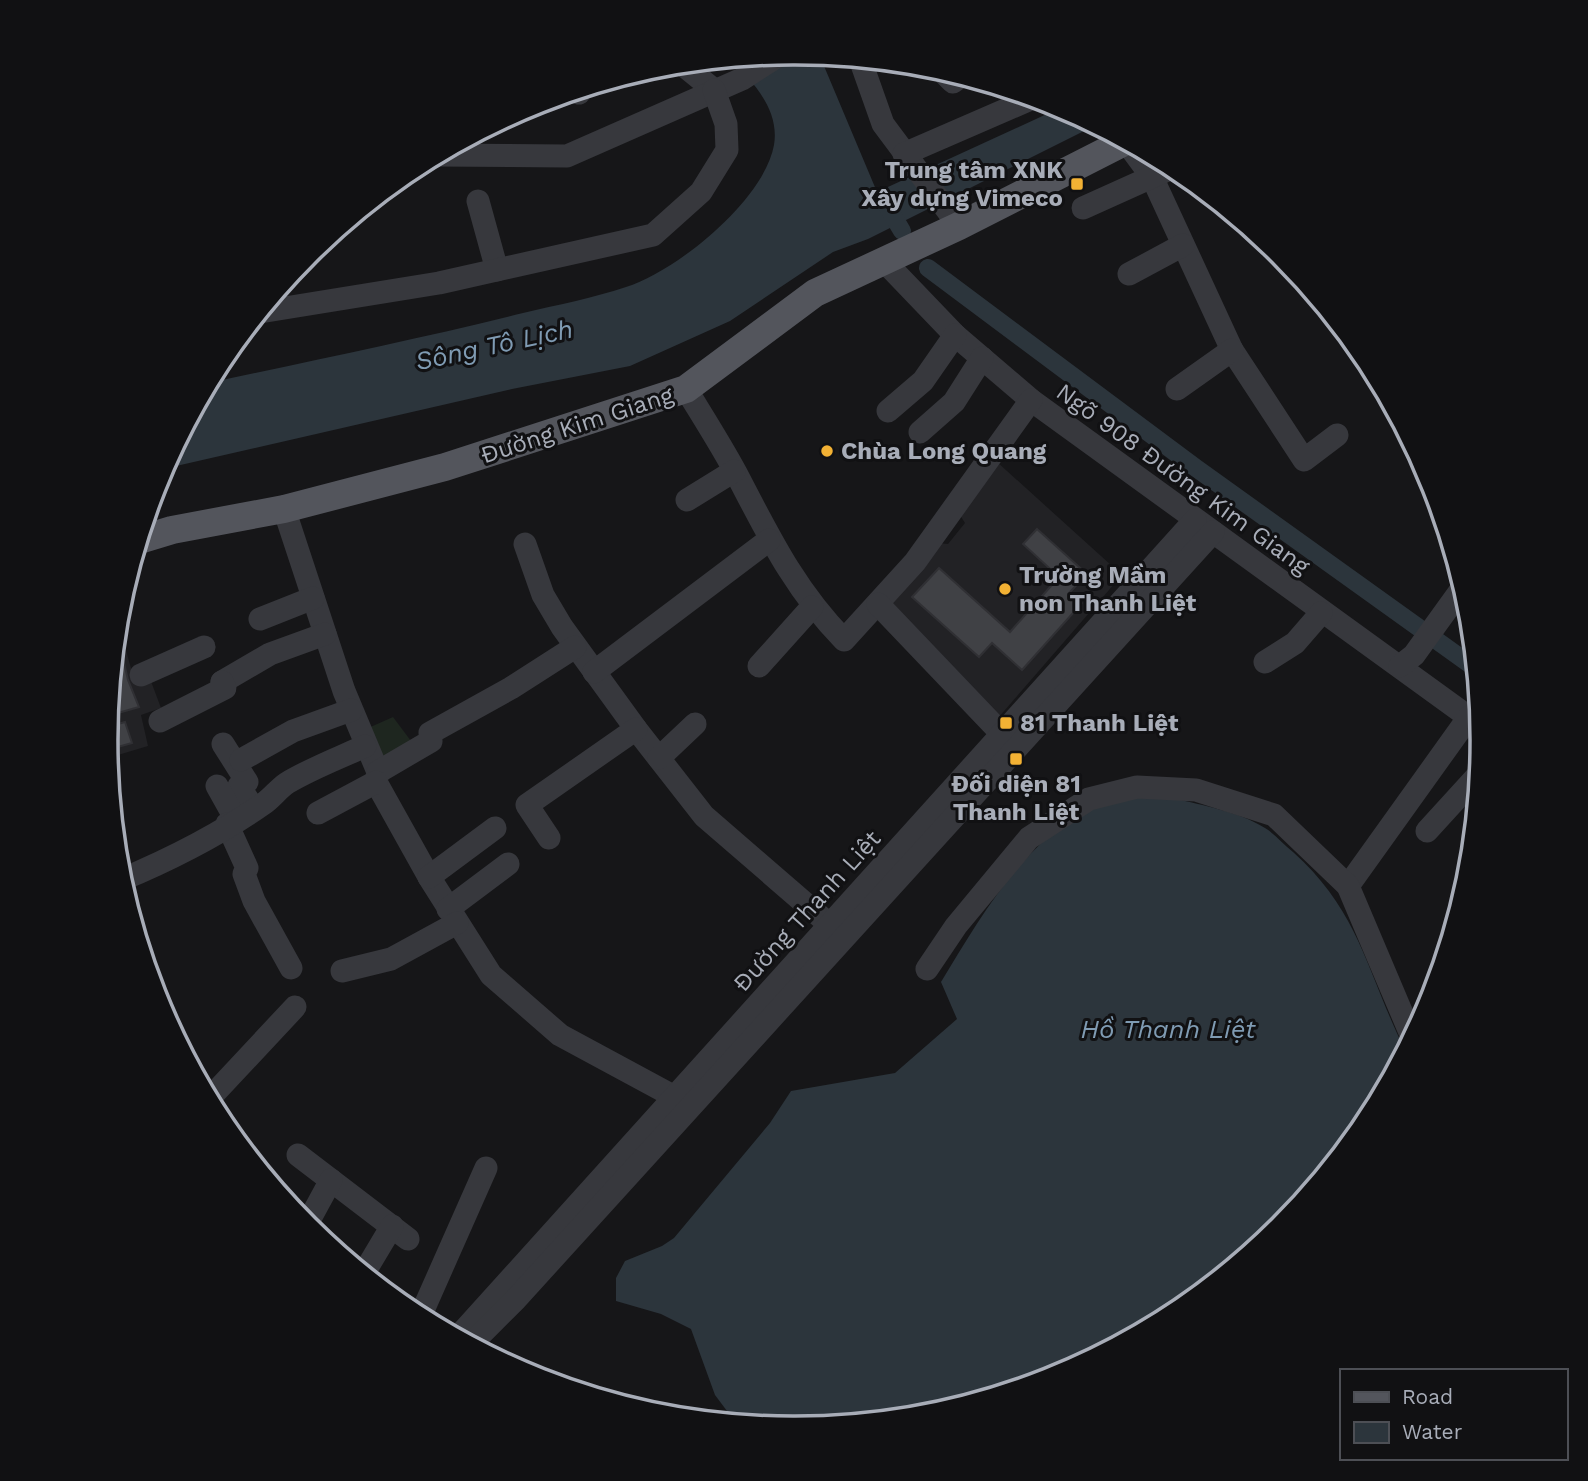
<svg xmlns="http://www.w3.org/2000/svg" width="1588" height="1481" font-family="'Work Sans',sans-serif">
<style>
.built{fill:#222225}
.green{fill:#1e261f}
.water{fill:#2c353c}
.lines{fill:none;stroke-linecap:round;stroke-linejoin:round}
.canal{stroke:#2c353c;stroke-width:18}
.building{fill:#404145;stroke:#303034;stroke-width:2}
.minor{stroke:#37383d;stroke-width:23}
.major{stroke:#53555c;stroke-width:28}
.poi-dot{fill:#f2b134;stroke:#111113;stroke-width:2.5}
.labels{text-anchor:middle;stroke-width:6;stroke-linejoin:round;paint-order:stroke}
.poi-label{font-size:24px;font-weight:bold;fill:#a8adb8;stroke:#111113;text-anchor:start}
.street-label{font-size:24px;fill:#a8adb8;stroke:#111113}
.water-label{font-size:26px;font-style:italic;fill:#7f9bb3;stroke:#111113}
.rim{fill:none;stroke:#a8adb8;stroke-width:3.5}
</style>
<rect width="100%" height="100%" fill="#161618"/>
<g class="built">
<path d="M 996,461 L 1122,575 L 998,718 L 889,603 L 937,543 L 948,544 L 965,523 L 958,512 Z"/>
<path d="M 118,622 L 134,679 L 149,676 L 161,708 L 141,715 L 148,746 L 108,758 L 106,740 Z"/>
</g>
<path class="green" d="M 393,717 L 411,741 L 387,764 L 366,729 Z"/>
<g class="water">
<path d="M 794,53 L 816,55 L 824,66 L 877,192 L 1062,107 L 1096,125 L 868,239 L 833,252 L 730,321 L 630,366 L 512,389 L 163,469 L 209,383 C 314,360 419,339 523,313 C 557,305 593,298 626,287 C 677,271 764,200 774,145 C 780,109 752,81 730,59 Z"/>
<path d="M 1174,798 C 1203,806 1238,811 1265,828 C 1275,834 1284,845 1293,852 C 1361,913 1367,974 1405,1050 L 1366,1123 L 1280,1227 L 1176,1313 L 1057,1376 L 928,1415 L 794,1428 L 736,1423 L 715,1395 L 691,1329 L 661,1314 L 616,1301 L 616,1278 L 625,1261 L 662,1246 L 674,1238 L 770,1123 L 791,1091 L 895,1073 L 957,1019 L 941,982 C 982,915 1027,834 1104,801 C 1119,795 1156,799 1174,798 Z"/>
</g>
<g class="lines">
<g class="canal">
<path d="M 886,204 L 902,231"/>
<path d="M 928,268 L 1196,468 L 1475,668"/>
</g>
</g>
<g class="building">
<path d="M 1037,529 L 1087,574 L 1070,592 L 1082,603 L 1022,670 L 992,643 L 979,657 L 912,597 L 939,568 L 1010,632 L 1059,577 L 1023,544 Z"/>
<path d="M 117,633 L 128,680 L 139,707 L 118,713 L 111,689 Z"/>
<path d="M 125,722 L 132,743 L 107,750 L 107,727 Z"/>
</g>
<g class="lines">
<g class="minor">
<path d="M 860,59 L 883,124 L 959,226"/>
<path d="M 682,64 L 714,90"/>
<path d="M 941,70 L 953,82 L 961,76"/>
<path d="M 579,93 L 579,90"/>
<path d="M 1126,142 L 1152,177 L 1232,350 L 1304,460 L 1337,435"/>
<path d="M 904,154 L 1033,98"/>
<path d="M 436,155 L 567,156 L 742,79 L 781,54"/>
<path d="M 478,201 L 497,270"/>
<path d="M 1083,208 L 1174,167"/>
<path d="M 885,262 L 955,335 L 1031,400 L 1481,726"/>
<path d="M 1129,274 L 1183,245"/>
<path d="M 260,312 L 439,283 L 653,235 L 701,192 L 727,150 L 726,124 L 714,90"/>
<path d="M 686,389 C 703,417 721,445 736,473 C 769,536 794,589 844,640 L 915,562 L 1031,400"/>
<path d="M 1177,389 L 1232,350"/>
<path d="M 888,411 L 923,381 L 955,335"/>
<path d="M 920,432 L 954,402 L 982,358"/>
<path d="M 687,500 L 734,471"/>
<path d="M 284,509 L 344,691 L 378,772 L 376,782 L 429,877 L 491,975 L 560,1035 L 673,1096"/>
<path d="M 525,544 L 543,595 L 562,627 L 636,729 L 704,816 L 830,925"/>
<path d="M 878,604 L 1003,735"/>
<path d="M 260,619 L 313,598"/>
<path d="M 1265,662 L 1295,643 L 1321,613"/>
<path d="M 759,666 L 812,607"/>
<path d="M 1400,666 L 1414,655 L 1463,587"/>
<path d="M 594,672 L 769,540"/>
<path d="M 141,675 L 204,647"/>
<path d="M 222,682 L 270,654 L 325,634"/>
<path d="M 160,721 L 225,688 L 222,682"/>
<path d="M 223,744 L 247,782 L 239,786 L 254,809"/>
<path d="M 659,758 L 695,724"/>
<path d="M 241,760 L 293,731 L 351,710"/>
<path d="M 378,772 L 431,741 L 430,733 L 511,688 L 575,647"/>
<path d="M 217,786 L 236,820"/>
<path d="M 318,813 L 376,782"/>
<path d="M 227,824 L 247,868 L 244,874 L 254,901 L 291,968"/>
<path d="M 1427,831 L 1479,774"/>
<path d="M 549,838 L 527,805 L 636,729"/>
<path d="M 429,877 L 495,828"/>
<path d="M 121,880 C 169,860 220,834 263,804 C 272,798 278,789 287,783 C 312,768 339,758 365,746"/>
<path d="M 1348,886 L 1469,717"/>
<path d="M 448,909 L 508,864"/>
<path d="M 927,969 L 956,926 L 1029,838 L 1089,799 L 1137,787 L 1196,790 L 1274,815 L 1348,886 L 1412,1037"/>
<path d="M 342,971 L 391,959 L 457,923"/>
<path d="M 209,1099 L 295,1007"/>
<path d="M 298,1155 L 408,1239"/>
<path d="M 306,1226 L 331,1180"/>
<path d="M 364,1273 L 392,1226"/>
<path d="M 420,1317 L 486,1168"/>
<path d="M 458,1337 L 1195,520"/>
<path d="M 471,1344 L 516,1299 L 1213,532"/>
</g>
<path class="major" d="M 139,540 L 172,530 L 284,509 L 445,467 L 686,389 L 815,293 L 959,226 L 1126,141"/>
</g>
<g class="poi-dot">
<rect x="1070" y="177" width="14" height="14" rx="3.5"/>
<circle cx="827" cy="451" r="7"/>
<circle cx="1005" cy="589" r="7"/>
<rect x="999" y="716" width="14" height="14" rx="3.5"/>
<rect x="1009" y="752" width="14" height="14" rx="3.5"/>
</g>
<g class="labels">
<g class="poi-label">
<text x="1063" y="178" text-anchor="end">Trung tâm XNK<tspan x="1063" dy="28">Xây dựng Vimeco</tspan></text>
<text x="841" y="459">Chùa Long Quang</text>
<text x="1019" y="583">Trường Mầm<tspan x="1019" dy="28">non Thanh Liệt</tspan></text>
<text x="1020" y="731">81 Thanh Liệt</text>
<text x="1016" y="792" text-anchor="middle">Đối diện 81<tspan x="1016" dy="28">Thanh Liệt</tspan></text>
</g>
<g class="street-label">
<text transform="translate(577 425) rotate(-18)" y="8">Đường Kim Giang</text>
<text transform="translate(1183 479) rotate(36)" y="8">Ngõ 908 Đường Kim Giang</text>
<text transform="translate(807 911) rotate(-48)" y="8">Đường Thanh Liệt</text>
</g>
<g class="water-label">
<text transform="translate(494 345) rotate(-12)" y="9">Sông Tô Lịch</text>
<text x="1168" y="1038">Hồ Thanh Liệt</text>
</g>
</g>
<path d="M0 0H1588V1481H0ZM793 65H795A675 675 0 0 1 1470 740V741A675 675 0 0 1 795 1416H793A675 675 0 0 1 118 741V740A675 675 0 0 1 793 65Z" fill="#111113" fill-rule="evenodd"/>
<path class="rim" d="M793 65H795A675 675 0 0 1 1470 740V741A675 675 0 0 1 795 1416H793A675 675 0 0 1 118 741V740A675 675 0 0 1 793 65Z"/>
<rect x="1340" y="1369" width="228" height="91" fill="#111113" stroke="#4d4f55" stroke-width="2"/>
<rect x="1354" y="1392" width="35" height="10" fill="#53555c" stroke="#4d4f55" stroke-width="2"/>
<text x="1402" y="1404" font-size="21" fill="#a8adb8">Road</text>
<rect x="1354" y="1422" width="35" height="21" fill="#2c353c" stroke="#4d4f55" stroke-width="2"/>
<text x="1402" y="1439" font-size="21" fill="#a8adb8">Water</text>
</svg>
